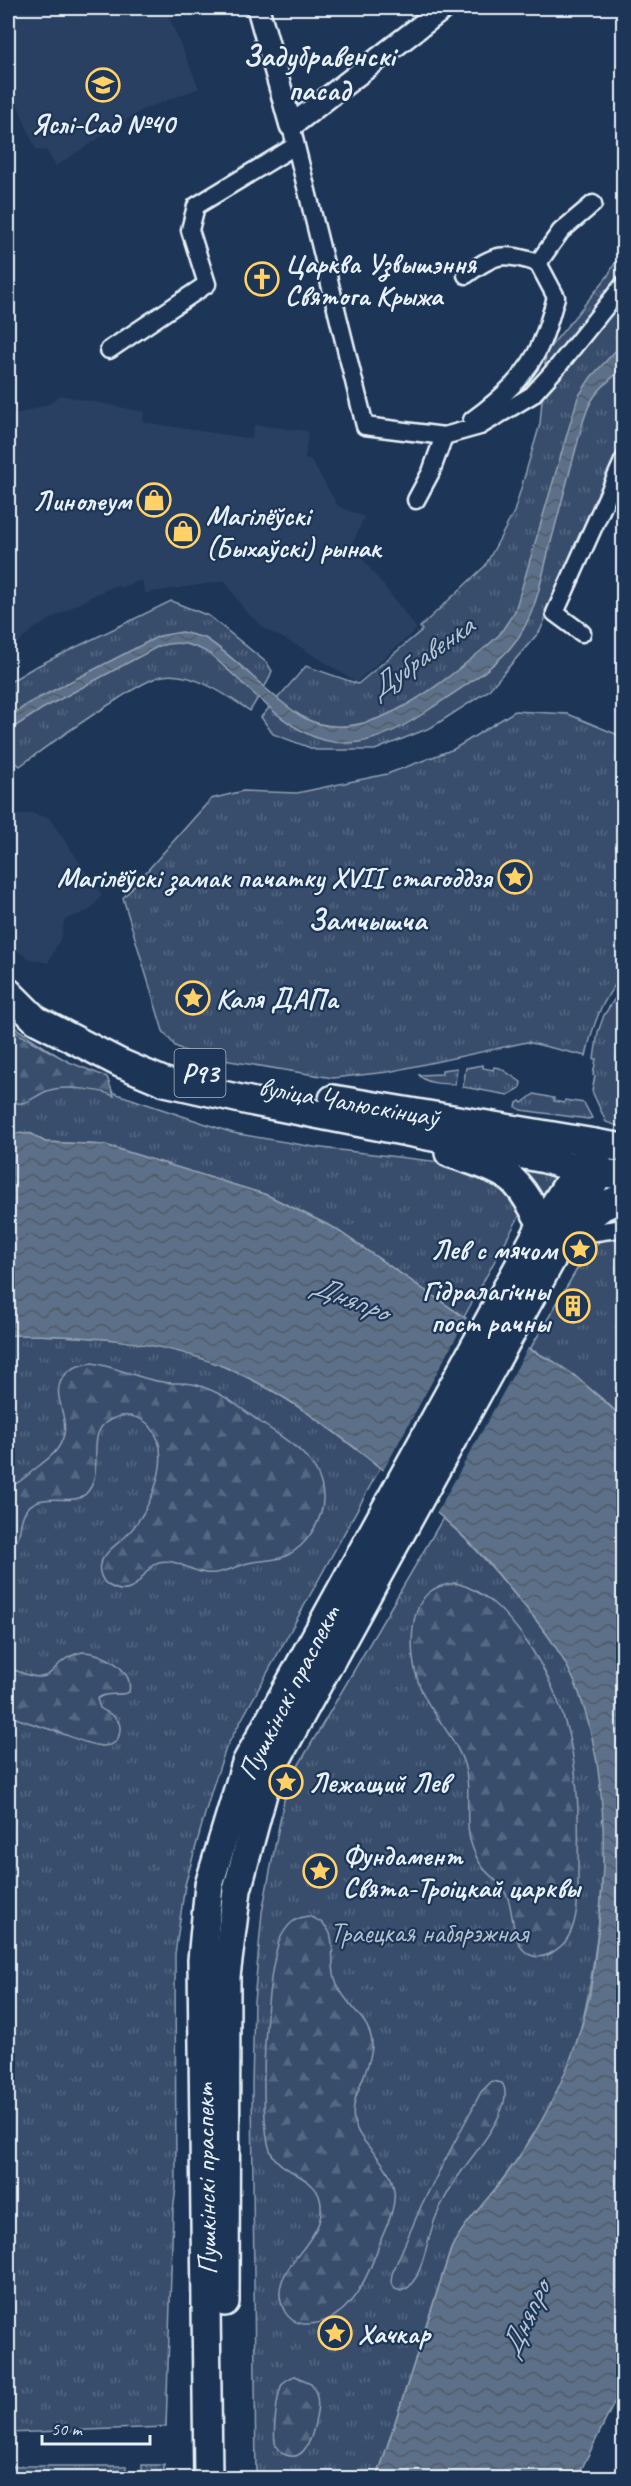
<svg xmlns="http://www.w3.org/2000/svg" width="631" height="2486" font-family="Caveat,sans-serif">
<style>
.built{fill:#2a4162}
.grass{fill:url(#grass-tufts);stroke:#909fb2;stroke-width:1.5}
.forest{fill:url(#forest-firs);stroke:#909fb2;stroke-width:1.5}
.water{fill:url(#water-waves);stroke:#95a4b5;stroke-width:1.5}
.pier{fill:#1d3557}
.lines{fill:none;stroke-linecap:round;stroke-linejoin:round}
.minor-casing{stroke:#e8f1f8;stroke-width:21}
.tertiary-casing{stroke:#e8f1f8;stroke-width:26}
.primary-casing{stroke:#e8f1f8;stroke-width:32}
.minor{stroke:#1d3557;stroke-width:16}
.tertiary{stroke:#1d3557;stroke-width:21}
.primary{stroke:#1d3557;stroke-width:27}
.labels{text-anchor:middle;stroke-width:4.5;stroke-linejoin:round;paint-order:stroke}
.shield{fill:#1d3557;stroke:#abb9c8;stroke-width:1.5}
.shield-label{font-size:27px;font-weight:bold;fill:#e8f1f8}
.poi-label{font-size:28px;font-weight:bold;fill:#e8f1f8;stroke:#1d3557;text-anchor:start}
.street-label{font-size:28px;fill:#e8f1f8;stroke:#1d3557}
.park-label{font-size:28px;fill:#b3c0ce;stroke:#1d3557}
.neighbourhood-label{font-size:30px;font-weight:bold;fill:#e8f1f8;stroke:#1d3557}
.water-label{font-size:30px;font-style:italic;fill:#b7c4d1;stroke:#1d3557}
</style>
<defs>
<pattern id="grass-tufts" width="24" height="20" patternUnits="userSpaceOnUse" patternTransform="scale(1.5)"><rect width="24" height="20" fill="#374d6c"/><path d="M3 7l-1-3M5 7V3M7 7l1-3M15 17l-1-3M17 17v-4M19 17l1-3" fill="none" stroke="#546782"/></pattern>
<pattern id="forest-firs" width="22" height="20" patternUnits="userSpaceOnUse" patternTransform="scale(1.5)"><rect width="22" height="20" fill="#374d6c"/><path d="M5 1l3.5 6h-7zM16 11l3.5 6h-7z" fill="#546782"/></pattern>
<pattern id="water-waves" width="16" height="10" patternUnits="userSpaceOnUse" patternTransform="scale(1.5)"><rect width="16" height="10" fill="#5d7089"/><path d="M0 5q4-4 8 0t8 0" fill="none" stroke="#505a66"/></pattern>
</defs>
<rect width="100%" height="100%" fill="#1d3557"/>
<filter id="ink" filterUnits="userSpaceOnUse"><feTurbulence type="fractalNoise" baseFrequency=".0167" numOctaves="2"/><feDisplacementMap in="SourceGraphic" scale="12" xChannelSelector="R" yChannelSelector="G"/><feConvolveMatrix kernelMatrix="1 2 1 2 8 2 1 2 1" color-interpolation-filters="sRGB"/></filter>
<g filter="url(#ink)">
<g class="built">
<path d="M 8,8 L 165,8 L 199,88 L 142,110 L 56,166 L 47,151 L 36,150 L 8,81 Z"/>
<path d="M 60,395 L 144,412 L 143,422 L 252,439 L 254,425 L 308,431 L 305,460 L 311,460 L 338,506 L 364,517 L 352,545 L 417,629 L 356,682 L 302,648 L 267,630 L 245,611 L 225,581 L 145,593 L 142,580 L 119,588 L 117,585 L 92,596 L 35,628 L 8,651 L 8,417 L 49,404 Z"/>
<path d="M 31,813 L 49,818 L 102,895 L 90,910 L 64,920 L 62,935 L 48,963 L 30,959 L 8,945 L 8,816 Z"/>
</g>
<g class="grass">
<path d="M 623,249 L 623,454 L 552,603 L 540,631 L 488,691 L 432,727 L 375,750 L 316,750 L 273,734 L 261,717 L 306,666 L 358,684 L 422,630 L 420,627 L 485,566 L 514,512 L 540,424 L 546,352 L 607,277 Z"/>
<path d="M 171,601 L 209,616 L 267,663 L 272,671 L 268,681 L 250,711 C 228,696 192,671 163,676 C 148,679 131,691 118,699 C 84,720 52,742 20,766 L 8,756 L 8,683 L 33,668 Z"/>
<path d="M 515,711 L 568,714 L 623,737 L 623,975 C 602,999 593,1024 586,1056 L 527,1042 L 388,1072 L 333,1078 L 193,1055 L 175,1046 L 163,1031 L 123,898 L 211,799 L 243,791 L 297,793 L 387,774 L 454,749 Z"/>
<path d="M 623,986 L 623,1128 L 606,1122 L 592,1091 L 595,1076 L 593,1075 L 596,1059 L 594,1059 L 598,1032 L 604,1015 Z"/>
<path d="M 8,1023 L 114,1093 L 233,1133 L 314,1147 L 473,1166 L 499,1174 L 521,1213 L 464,1317 L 334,1228 L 267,1195 L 105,1145 L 45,1142 L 32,1134 L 8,1133 Z"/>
<path d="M 483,1065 L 483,1068 L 493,1070 L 494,1067 L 500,1068 L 521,1082 L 520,1088 L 508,1095 L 463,1087 L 466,1068 Z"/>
<path d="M 457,1068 L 455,1084 C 444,1084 426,1084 419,1075 L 442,1074 L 442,1070 Z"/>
<path d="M 534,1094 L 554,1098 L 554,1101 L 564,1103 L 565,1100 L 584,1103 L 592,1118 L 588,1119 L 521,1110 L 516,1107 L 517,1103 L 520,1101 L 522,1103 Z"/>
<path d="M 524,1167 L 562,1172 L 542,1202 L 536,1184 L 523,1169 Z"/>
<path d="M 623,1232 L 623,1418 C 595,1391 565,1367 530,1349 L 583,1259 L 602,1239 Z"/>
<path d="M 8,1335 C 81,1335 159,1338 227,1368 C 284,1392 332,1430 380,1468 L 226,1748 L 212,1789 L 185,1885 L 175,1954 L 176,2187 L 173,2212 L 166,2427 L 8,2433 Z"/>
<path d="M 443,1518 C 468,1540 490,1564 511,1590 C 527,1609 543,1627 556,1647 C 609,1728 609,1837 598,1929 C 591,1986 582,2044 556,2096 C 539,2130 517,2161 494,2191 C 479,2210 462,2227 451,2249 L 377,2478 L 256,2478 L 252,2085 L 254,2002 L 262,1912 L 287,1785 Z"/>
<rect x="142" y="2465" width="22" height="13"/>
<rect x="8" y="2466" width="118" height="12"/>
</g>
<g class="forest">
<path d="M 8,1028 L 69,1062 L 107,1077 L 114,1096 C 99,1089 62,1085 47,1091 C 31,1097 28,1108 8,1101 Z"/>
<path d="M 92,1363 C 117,1367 139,1379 163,1382 C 174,1384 186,1382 197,1385 C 222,1392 239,1407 260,1422 C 287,1441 321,1458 323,1496 C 324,1519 307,1546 286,1556 C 275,1561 261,1560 248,1563 C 235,1567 220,1575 206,1573 C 190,1571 175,1558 159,1562 C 142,1566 138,1604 108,1585 C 102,1581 98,1571 100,1564 C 105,1551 118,1544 127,1535 C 150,1511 176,1454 149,1425 C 141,1417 128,1414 117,1417 C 86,1426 100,1456 94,1479 C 85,1512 57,1493 36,1502 C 12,1513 28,1542 8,1546 L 8,1486 C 18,1485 26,1476 35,1469 C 47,1459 60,1452 64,1434 C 69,1413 47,1391 67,1373 C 74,1366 83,1364 92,1363 Z"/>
<path d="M 456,1583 C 485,1591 504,1611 522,1635 C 576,1710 580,1779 578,1868 C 578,1891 580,1929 561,1946 C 553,1953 544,1959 533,1956 C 510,1949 515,1913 507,1896 C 502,1884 492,1878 484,1869 C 477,1861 473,1850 470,1840 C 464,1815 472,1789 464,1764 C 454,1733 427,1711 418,1681 C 410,1656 407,1608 431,1591 C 438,1586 447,1584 456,1583 Z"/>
<path d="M 83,1652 C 102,1652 134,1669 129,1692 C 119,1697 106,1691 97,1699 L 100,1708 C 109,1714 121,1717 120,1730 C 118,1761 75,1738 61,1733 C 43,1727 25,1722 8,1715 L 8,1667 C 63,1693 42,1661 83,1652 Z"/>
<path d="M 308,1916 C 346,1928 325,1956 337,1984 C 346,2007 373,2020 372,2046 C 371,2072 349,2095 354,2121 C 360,2147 391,2160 394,2191 C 396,2206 388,2223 382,2237 C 369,2273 351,2326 304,2324 C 295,2323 289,2319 285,2312 C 265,2275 309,2253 319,2222 C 321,2216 322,2206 320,2199 C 314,2174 279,2174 270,2150 C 258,2118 265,1965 282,1935 C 289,1923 295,1918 308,1916 Z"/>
<path d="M 492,2081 L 502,2083 C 516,2103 479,2148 467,2164 C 454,2181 443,2199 435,2219 C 428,2238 425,2258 417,2276 L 409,2287 L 401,2291 L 395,2289 L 391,2282 L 392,2274 L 422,2204 L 481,2092 Z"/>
<path d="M 295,2376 L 311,2383 C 321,2397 318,2411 314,2427 C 311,2440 303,2462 286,2455 C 282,2454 278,2450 276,2446 C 272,2436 277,2391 283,2383 C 287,2379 290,2378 295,2376 Z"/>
</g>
<g class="water">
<path d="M 623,343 L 623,368 C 612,378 600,387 592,400 C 583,415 580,435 575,452 C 566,486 557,519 548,553 C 541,582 535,613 518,638 C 497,668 459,689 430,709 C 323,784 288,721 210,654 C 193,644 178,640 159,646 L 42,709 L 8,731 L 8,718 L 29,703 L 159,636 L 182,632 L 205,638 C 240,660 266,694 301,716 C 361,753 443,682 487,646 L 499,635 L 515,611 L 578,397 L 591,377 Z"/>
<path d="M 8,1133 L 32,1134 L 45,1142 L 105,1145 L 267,1195 L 334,1228 L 464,1317 L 553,1361 L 574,1375 L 623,1418 L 624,2383 L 577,2478 L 377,2478 L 451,2249 C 465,2221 488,2200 506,2175 C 546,2122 574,2063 589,1998 C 593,1977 595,1955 598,1933 C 607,1852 607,1770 579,1693 C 566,1657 543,1628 519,1599 C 502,1579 486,1558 467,1540 C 441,1514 410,1492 381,1468 C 333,1430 284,1392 227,1368 C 158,1339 81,1335 8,1335 Z"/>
</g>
<path class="pier" d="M 468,1316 L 529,1346 L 435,1516 L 382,1473 Z"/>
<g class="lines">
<defs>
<g id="minor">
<path d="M 291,126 L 365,426 L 444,436 L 480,426 L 532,395 L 559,365 L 624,284"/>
<path d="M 466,275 C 496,253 503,252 538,263 L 561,231 L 593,204"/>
<path d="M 109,350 L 207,284 L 190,230 L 196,206 L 295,146"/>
<path d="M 472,420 C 501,399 529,374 542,341 C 548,327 552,311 556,297 L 538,263"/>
<path d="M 416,500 L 431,472 L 444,436"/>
<path d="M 582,633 L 555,613 L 624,459"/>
<path d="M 568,1236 L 624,1228"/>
</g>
<path id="tertiary" d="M 258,8 L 291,126 L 444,8"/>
<g id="primary">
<path d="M 8,992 L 36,1020 L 120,1063 L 165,1082 L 254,1102 L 545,1159 L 577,1169 L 624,1176"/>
<path d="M 333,1099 L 624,1148"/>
<path d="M 449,1153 C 469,1160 493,1166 510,1178 C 524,1189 533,1209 542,1224"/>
<path d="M 574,1228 L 603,1206 L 624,1197"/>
<path d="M 225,2302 L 226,1976 L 237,1890 L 268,1775 L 599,1173 L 594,1143"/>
<path d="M 208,2478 L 202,1960 L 209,1885 L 246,1763 L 542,1224 L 594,1143"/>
</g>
</defs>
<use href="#minor" class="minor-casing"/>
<use href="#tertiary" class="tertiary-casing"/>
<use href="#primary" class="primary-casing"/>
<use href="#minor" class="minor"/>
<use href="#tertiary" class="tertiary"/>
<use href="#primary" class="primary"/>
</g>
</g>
<defs>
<symbol id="school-ring" viewBox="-11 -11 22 22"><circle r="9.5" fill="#1d3557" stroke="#ffd166" stroke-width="1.5"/><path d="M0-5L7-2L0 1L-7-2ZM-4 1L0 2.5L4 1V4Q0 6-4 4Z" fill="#ffd166"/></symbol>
<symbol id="church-ring" viewBox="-11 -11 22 22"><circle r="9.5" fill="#1d3557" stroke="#ffd166" stroke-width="1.5"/><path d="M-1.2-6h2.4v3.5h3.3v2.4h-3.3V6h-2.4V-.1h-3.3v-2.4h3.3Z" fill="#ffd166"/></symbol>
<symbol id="shop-ring" viewBox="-11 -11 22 22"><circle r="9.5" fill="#1d3557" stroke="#ffd166" stroke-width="1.5"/><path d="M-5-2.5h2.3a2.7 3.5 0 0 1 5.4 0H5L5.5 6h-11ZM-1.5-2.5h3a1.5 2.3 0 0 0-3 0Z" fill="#ffd166"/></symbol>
<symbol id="sight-ring" viewBox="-11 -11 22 22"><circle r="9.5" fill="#1d3557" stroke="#ffd166" stroke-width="1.5"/><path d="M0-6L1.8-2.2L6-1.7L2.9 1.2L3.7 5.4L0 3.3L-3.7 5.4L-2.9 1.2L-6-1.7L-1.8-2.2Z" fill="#ffd166"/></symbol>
<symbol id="building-ring" viewBox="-11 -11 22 22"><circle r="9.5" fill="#1d3557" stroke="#ffd166" stroke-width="1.5"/><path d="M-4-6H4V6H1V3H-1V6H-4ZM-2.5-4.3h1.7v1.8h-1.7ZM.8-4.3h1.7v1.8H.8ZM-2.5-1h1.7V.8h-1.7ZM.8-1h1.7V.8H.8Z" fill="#ffd166"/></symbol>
</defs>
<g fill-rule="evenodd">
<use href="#school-ring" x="84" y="66" width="38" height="38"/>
<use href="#church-ring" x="243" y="260" width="38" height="38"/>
<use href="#shop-ring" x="135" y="481" width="38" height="38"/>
<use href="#shop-ring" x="164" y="512" width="38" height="38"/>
<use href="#sight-ring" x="496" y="858" width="38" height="38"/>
<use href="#sight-ring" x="174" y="979" width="38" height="38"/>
<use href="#sight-ring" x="561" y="1230" width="38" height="38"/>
<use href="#building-ring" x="554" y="1287" width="38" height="38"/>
<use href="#sight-ring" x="267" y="1763" width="38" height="38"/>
<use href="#sight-ring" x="301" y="1852" width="38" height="38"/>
<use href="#sight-ring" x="316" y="2314" width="38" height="38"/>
</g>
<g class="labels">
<rect class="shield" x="174.5" y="1049" width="51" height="48" rx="4.5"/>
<g class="shield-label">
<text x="200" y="1082">Р93</text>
</g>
<g class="poi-label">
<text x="103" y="133" text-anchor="middle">Яслі-Сад №40</text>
<text x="285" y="273">Царква Узвышэння<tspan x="285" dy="32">Святога Крыжа</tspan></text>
<text x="131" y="510" text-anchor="end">Линолеум</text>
<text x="206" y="525">Магілёўскі<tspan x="206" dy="32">(Быхаўскі) рынак</tspan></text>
<text x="492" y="887" text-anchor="end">Магілёўскі замак пачатку XVII стагоддзя</text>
<text x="216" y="1008">Каля ДАПа</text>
<text x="557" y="1259" text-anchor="end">Лев с мячом</text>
<text x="550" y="1300" text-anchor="end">Гідралагічны<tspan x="550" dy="32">пост рачны</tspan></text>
<text x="309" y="1792">Лежащий Лев</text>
<text x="343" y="1865">Фундамент<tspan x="343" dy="32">Свята-Троіцкай царквы</tspan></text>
<text x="358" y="2343">Хачкар</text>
</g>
<g class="street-label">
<text transform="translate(349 1101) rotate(10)" y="10">вуліца Чалюскінцаў</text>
<text transform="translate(288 1692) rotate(-63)" y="10">Пушкінскі праспект</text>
<text transform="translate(205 2179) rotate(-91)" y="10">Пушкінскі праспект</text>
</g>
<g class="park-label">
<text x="429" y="1942">Траецкая набярэжная</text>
</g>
<g class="neighbourhood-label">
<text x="319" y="66">Задубравенскі<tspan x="319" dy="34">пасад</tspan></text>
<text x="367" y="930">Замчышча</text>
</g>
<g class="water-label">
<text transform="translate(421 657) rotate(-35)" y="10">Дубравенка</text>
<text transform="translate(350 1298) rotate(21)" y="10">Дняпро</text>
<text transform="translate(525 2319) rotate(-65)" y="10">Дняпро</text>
</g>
</g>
<rect width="631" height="2486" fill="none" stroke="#1d3557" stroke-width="30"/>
<rect x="15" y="15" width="601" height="2456" fill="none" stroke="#e8f1f8" stroke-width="2" filter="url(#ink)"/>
<path d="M42 2435v9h108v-9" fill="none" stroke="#e8f1f8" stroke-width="3"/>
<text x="51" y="2435" font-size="18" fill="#e8f1f8" stroke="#1d3557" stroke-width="4.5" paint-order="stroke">50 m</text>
</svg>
